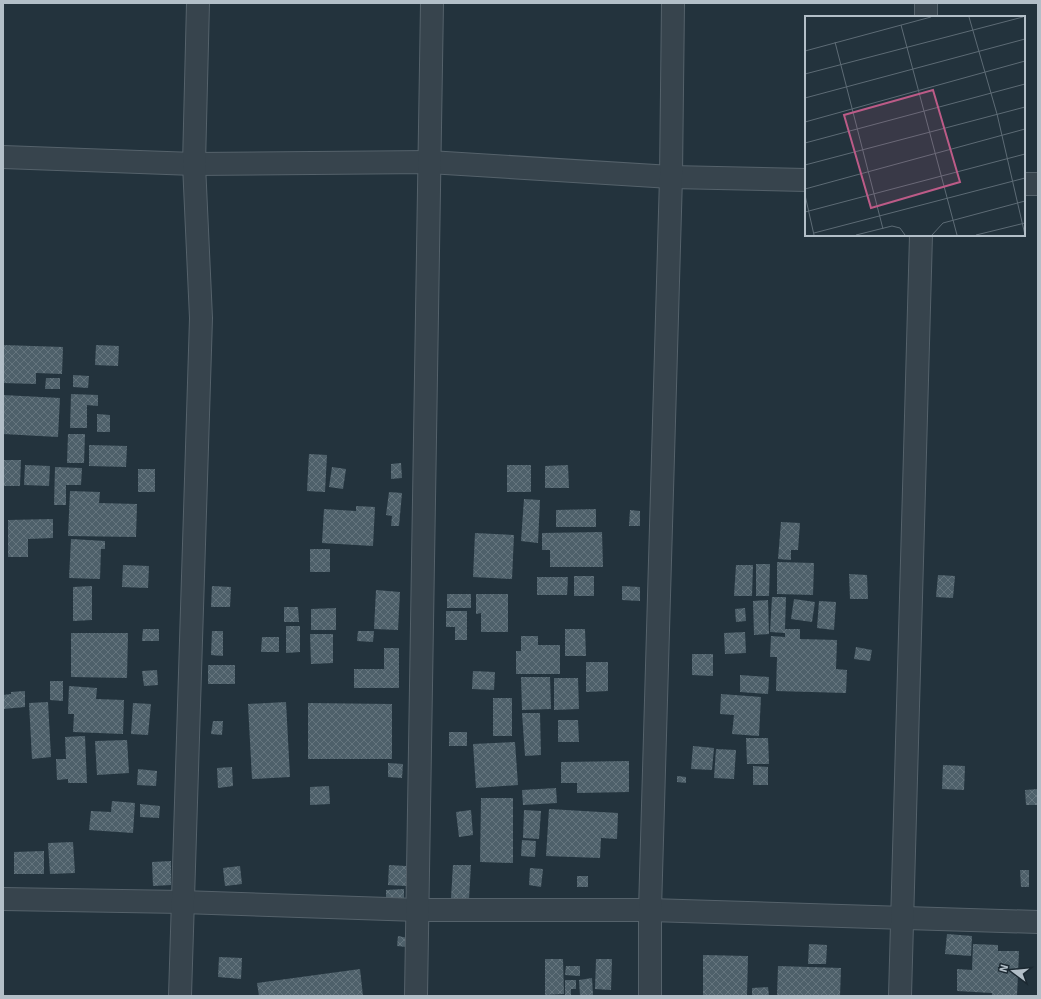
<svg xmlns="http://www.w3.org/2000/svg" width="1041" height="999" font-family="Signika,sans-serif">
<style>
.building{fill:url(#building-cross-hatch)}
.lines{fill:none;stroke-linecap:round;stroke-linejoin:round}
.minor-casing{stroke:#55626b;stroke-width:24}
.minor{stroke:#37444d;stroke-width:22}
.inset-road{fill:none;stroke:#5d6b75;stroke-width:1}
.view{fill:#bc5b87;fill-opacity:0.15;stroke:#bc5b87;stroke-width:2}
.inset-edge{fill:none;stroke:#b3bfc8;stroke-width:2}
</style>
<defs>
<pattern id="building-cross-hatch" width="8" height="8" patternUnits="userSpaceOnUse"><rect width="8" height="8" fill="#4e606a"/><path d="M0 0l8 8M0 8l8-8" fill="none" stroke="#65757e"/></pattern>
</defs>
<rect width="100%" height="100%" fill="#23333d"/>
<g class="building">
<path d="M 3,345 L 63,347 L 62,374 L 36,373 L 36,384 L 3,383 Z"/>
<path d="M 96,345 L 119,346 L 118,366 L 95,365 Z"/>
<path d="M 73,375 L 89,376 L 88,388 L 73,387 Z"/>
<path d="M 46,378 L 60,378 L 60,389 L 45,389 Z"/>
<path d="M 71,394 L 98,395 L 98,406 L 87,405 L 87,428 L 70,428 Z"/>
<path d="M 3,395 L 60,398 L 58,437 L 3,434 Z"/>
<path d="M 97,414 L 110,415 L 110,432 L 97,432 Z"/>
<path d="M 68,434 L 85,434 L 84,463 L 67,463 Z"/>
<path d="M 89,445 L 127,446 L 126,467 L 89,466 Z"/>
<path d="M 309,454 L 327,455 L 325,492 L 307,491 Z"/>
<path d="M 3,460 L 21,460 L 20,486 L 3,486 Z"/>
<path d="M 401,463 L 402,478 L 391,479 L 391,464 Z"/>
<path d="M 25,465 L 50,466 L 49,486 L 24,485 Z"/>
<rect x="507" y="465" width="24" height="27"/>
<path d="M 568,465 L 569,488 L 545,488 L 545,466 Z"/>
<path d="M 55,467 L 82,468 L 81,485 L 66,485 L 66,505 L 54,505 Z"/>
<path d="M 332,467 L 346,469 L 343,489 L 329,487 Z"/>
<rect x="138" y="469" width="17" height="23"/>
<path d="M 70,491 L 100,492 L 99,503 L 137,504 L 136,537 L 68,536 Z"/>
<path d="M 389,492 L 402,493 L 399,526 L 391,526 L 392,516 L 386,515 Z"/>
<path d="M 524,499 L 540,500 L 538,543 L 521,541 Z"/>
<path d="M 356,506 L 375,507 L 373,546 L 322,543 L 324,509 L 356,511 Z"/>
<path d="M 596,509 L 596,527 L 556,527 L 556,510 Z"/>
<path d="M 630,510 L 640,511 L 640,526 L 629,526 Z"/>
<path d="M 53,519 L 53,538 L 28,539 L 28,557 L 8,557 L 8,520 Z"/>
<path d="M 781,522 L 800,523 L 798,550 L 791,550 L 791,560 L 778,559 Z"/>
<path d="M 602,532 L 603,567 L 550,567 L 550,550 L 542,550 L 542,533 Z"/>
<path d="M 475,533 L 514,535 L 512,579 L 473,577 Z"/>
<path d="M 71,539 L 105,541 L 105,549 L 101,549 L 100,579 L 69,578 Z"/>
<rect x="310" y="549" width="20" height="23"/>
<path d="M 777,562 L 814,563 L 813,595 L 777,594 Z"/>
<path d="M 756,564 L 770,564 L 769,596 L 756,596 Z"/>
<path d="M 123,565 L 149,566 L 148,588 L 122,587 Z"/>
<path d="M 736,565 L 753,565 L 752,596 L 734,596 Z"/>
<path d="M 849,574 L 867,575 L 868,599 L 850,599 Z"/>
<path d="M 938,575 L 955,576 L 953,598 L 936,597 Z"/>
<rect x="574" y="576" width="20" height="20"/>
<path d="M 537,577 L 568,577 L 567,595 L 537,595 Z"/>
<path d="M 92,586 L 92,620 L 73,621 L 73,587 Z"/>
<path d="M 212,586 L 231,587 L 230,607 L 211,607 Z"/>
<path d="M 622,586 L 640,587 L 640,601 L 622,600 Z"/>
<path d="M 376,590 L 400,592 L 398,630 L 374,629 Z"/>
<rect x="447" y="594" width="24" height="14"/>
<path d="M 476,594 L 508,594 L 508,632 L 481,632 L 481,613 L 476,614 Z"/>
<path d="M 772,597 L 786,597 L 785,629 L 800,629 L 800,639 L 837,640 L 836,669 L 847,670 L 846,693 L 776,691 L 777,657 L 770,657 L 771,636 L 785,637 L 785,633 L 770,632 Z"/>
<path d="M 794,599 L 815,602 L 812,622 L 791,619 Z"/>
<path d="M 768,600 L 769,634 L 754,635 L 753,601 Z"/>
<path d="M 819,601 L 836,602 L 834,630 L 817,628 Z"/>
<path d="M 284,607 L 298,607 L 299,622 L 284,622 Z"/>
<path d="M 336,608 L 336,630 L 311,630 L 311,609 Z"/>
<path d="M 745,608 L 746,621 L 736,622 L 735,609 Z"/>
<path d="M 446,611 L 467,611 L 467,640 L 455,640 L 455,627 L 446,627 Z"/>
<path d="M 286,626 L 300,626 L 300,652 L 286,653 Z"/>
<path d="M 143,629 L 159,629 L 159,641 L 142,641 Z"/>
<path d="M 565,629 L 585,629 L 586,656 L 565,656 Z"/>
<path d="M 212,631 L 223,631 L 223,656 L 211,655 Z"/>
<path d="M 358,631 L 374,631 L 373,642 L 357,641 Z"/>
<path d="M 745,632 L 746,653 L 725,654 L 724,633 Z"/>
<path d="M 71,633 L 128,633 L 127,678 L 71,677 Z"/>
<path d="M 310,634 L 333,634 L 333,663 L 311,664 Z"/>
<path d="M 521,636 L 538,636 L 538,645 L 560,645 L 560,674 L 516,674 L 516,651 L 521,651 Z"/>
<path d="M 262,637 L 279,637 L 279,652 L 261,652 Z"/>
<path d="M 856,647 L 872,650 L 870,661 L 854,659 Z"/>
<path d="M 384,648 L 399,648 L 399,688 L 354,688 L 354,669 L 384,669 Z"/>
<path d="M 692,654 L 713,654 L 713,676 L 692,675 Z"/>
<path d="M 586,662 L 608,662 L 608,691 L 586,692 Z"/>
<rect x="208" y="665" width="27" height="19"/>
<path d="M 157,670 L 158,685 L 144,686 L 142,671 Z"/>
<path d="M 473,671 L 495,672 L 494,690 L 472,689 Z"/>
<path d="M 740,675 L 769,677 L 768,694 L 740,692 Z"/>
<path d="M 521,677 L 550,677 L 551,709 L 522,710 Z"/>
<path d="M 554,678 L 578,678 L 579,709 L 554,710 Z"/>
<path d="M 50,681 L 63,681 L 63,701 L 50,700 Z"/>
<path d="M 69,686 L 97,688 L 96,699 L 124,700 L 123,734 L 73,732 L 74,714 L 68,714 Z"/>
<path d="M 25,691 L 25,707 L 3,709 L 3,695 L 11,694 L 11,692 Z"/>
<path d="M 721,694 L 761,697 L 759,736 L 732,734 L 734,715 L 720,714 Z"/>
<rect x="493" y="698" width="19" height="38"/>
<path d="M 48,702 L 51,757 L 32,759 L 29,703 Z"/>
<path d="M 286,702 L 290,777 L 252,779 L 248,704 Z"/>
<path d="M 133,703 L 151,704 L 148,735 L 131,734 Z"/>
<path d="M 308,703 L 392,704 L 392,759 L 308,759 Z"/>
<path d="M 522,713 L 540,713 L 541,755 L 525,756 Z"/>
<path d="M 558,720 L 578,720 L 579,742 L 558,742 Z"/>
<path d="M 213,721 L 223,721 L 222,735 L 211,734 Z"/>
<rect x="449" y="732" width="18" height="14"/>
<path d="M 85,736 L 87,783 L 68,783 L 68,779 L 57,780 L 56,759 L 66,759 L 65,737 Z"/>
<path d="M 746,738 L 768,738 L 769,764 L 747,764 Z"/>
<path d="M 127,740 L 129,773 L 97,775 L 95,741 Z"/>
<path d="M 515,742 L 518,785 L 476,788 L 473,744 Z"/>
<path d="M 693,746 L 714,748 L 712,770 L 691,769 Z"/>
<path d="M 716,749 L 736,750 L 734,779 L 714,778 Z"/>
<path d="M 629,761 L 629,792 L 577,793 L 577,783 L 561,783 L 561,762 Z"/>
<path d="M 388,763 L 403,764 L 402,778 L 388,777 Z"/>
<path d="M 943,765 L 965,766 L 964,790 L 942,789 Z"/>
<path d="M 753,766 L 768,767 L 768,785 L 753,785 Z"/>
<path d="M 232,767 L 233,786 L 218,788 L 217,768 Z"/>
<path d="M 138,769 L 157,771 L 156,786 L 137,785 Z"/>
<path d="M 677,776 L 686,777 L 686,783 L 677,782 Z"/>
<path d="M 329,786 L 330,804 L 310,805 L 310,787 Z"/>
<path d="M 556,788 L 557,803 L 523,805 L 522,790 Z"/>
<path d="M 1038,789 L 1038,805 L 1026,805 L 1025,790 Z"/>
<path d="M 481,798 L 513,798 L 513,863 L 480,862 Z"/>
<path d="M 112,801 L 135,803 L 133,833 L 89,830 L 91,811 L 111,812 Z"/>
<path d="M 140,804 L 160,806 L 159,818 L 140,817 Z"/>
<path d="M 549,809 L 618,813 L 617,839 L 601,838 L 600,858 L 546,856 Z"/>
<path d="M 471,810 L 473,835 L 459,837 L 456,812 Z"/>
<path d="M 524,810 L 541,811 L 539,839 L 523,838 Z"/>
<path d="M 522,840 L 536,841 L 535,857 L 521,856 Z"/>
<path d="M 73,842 L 75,873 L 50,874 L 48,843 Z"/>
<path d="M 44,851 L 44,874 L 14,874 L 14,852 Z"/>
<path d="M 171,861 L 171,885 L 153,886 L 152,862 Z"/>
<path d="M 389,865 L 406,866 L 406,886 L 388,885 Z"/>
<path d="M 453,865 L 471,865 L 469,899 L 451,898 Z"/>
<path d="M 240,866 L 242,884 L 225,886 L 223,868 Z"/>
<path d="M 530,868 L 543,869 L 541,887 L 529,885 Z"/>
<path d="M 1020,870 L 1029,870 L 1029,887 L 1021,887 Z"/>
<rect x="577" y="876" width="11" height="11"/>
<path d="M 404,889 L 404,902 L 386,902 L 386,890 Z"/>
<path d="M 947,934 L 972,936 L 971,956 L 945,954 Z"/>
<path d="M 398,936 L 408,938 L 406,947 L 397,946 Z"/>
<path d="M 809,944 L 827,945 L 826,964 L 808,964 Z"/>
<path d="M 973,944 L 998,945 L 998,951 L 1019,951 L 1017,996 L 992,996 L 992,993 L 957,991 L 957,969 L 972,970 Z"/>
<path d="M 703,955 L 748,956 L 747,996 L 703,996 Z"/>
<path d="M 219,957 L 242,958 L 241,979 L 218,977 Z"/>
<path d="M 545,959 L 563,959 L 564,994 L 545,995 Z"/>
<path d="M 596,959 L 612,959 L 611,990 L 595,989 Z"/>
<path d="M 566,966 L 580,966 L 580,976 L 565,975 Z"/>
<path d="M 778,966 L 841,968 L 840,996 L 777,996 Z"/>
<path d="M 360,969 L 363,996 L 259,996 L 257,983 Z"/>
<path d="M 592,978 L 593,995 L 580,996 L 579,980 Z"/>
<path d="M 565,980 L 576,980 L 576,989 L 571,989 L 571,996 L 565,996 Z"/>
<path d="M 768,987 L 769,996 L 752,996 L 752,988 Z"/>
</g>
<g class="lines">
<defs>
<g id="minor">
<path d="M 926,17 L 926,3"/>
<path d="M 3,157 L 194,164 L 429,162 L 671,177 L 806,180"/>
<path d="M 1024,184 L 1038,184"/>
<path d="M 3,899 L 182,902 L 418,910 L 650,910 L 1038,922"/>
<path d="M 180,996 L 201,318 L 194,164 L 198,3"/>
<path d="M 416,996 L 432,3"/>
<path d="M 650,996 L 650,910 L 671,177 L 673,3"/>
<path d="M 900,996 L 921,235"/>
</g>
</defs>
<use href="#minor" class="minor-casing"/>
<use href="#minor" class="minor"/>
</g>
<g transform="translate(805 16)">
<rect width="220" height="220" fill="#23333d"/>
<path class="inset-road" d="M 164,1 L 192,98 L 220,219M 96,9 L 152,219M 30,26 L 78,213M 0,35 L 126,1M 0,58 L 218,1M 0,82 L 220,23M 0,106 L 220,45M 0,127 L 220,68M 0,149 L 220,91M 0,173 L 220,113M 0,179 L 9,219M 0,196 L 220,138M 9,217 L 220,162M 51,219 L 87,210 L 95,212 L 100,219M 127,219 L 138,207 L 220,185M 171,219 L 220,207"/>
<path class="view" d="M 128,74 L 155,166 L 66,192 L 39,99 Z"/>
<rect width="220" height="220" class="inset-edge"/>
</g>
<rect width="1041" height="999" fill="none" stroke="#b3bfc8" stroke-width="8"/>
<g transform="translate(1013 971) rotate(286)" stroke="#1c2932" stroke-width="3" paint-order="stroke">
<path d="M0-3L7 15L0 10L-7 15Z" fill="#b3bfc8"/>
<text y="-6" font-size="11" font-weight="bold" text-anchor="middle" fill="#b3bfc8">N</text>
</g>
</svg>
